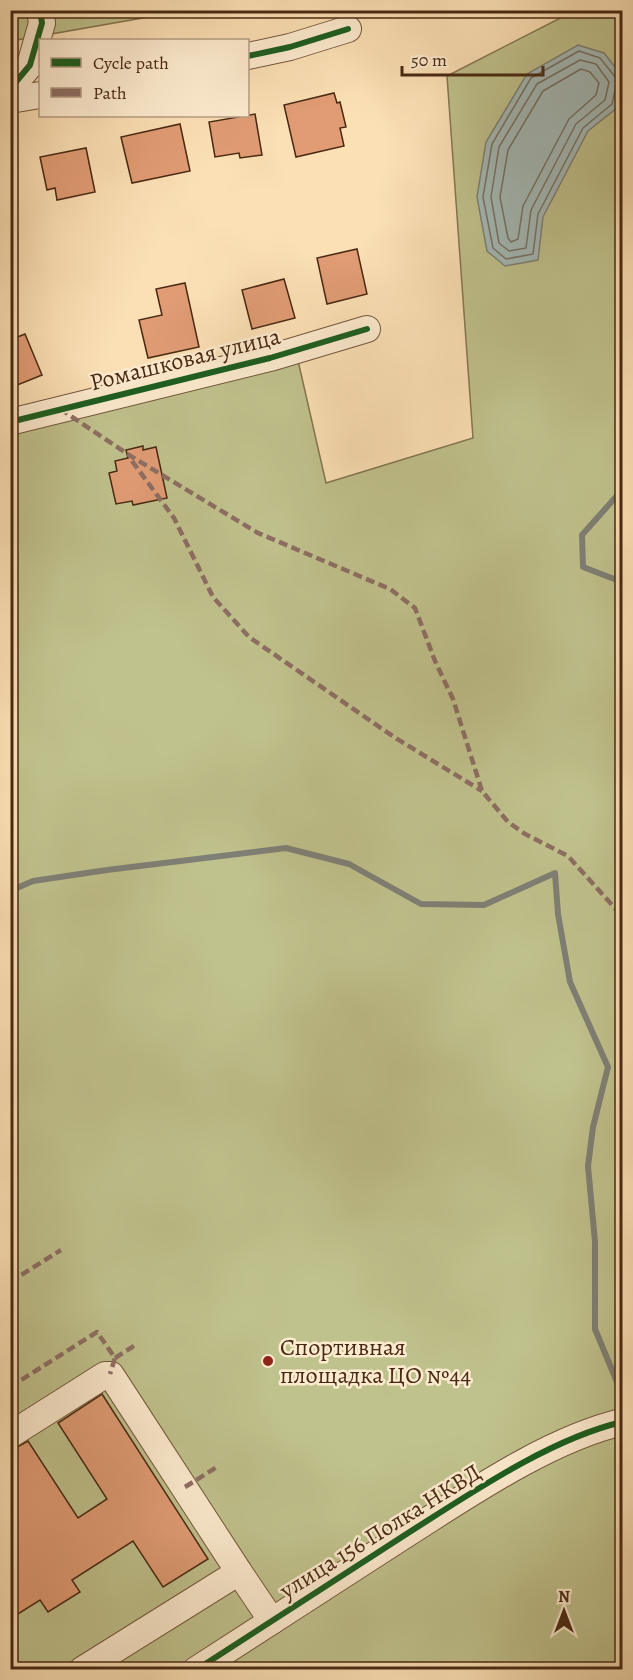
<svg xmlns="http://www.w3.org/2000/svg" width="633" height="1680" font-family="Alegreya,serif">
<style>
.green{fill:#c0c28d;stroke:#847650;stroke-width:1.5}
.water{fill:#a3bab8;stroke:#7f8076;stroke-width:1.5}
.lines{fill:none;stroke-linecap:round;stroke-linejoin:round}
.shore{stroke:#767266;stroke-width:1.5}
.stream{stroke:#7f8076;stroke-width:6}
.building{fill:#e19c74;stroke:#482913;stroke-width:1.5}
.minor-casing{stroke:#75573c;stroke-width:28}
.minor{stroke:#fdebcf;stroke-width:26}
.quiet{stroke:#8d6e63;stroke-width:4.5;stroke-dasharray:9 4.5;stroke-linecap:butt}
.cycleway-casing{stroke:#fdebcf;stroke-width:10}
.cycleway{stroke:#1b5e20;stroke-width:6}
.poi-dot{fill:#8f2418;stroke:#fdebcf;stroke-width:2}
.labels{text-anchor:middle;stroke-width:5;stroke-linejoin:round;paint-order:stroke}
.street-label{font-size:24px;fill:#482913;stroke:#fdebcf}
.poi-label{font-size:24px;fill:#482913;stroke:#fdebcf;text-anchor:start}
</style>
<rect width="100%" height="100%" fill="#fce0b5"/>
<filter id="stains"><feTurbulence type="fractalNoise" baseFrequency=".00333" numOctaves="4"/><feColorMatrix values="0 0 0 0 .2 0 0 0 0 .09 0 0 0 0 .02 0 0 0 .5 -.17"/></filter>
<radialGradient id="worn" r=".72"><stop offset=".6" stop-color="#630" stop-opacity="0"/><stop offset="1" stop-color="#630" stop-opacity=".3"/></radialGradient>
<g class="green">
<path d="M 11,11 L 163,11 L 154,16 L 11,41 Z"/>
<path d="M 574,11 L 622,11 L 622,1669 L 11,1670 L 11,410 L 294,343 L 326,483 L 473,438 L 447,76 Z"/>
</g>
<path class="water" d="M 578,45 L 604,53 L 622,76 L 618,107 L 588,131 L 543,217 L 538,260 L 505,266 L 487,251 L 477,197 L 486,142 L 527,74 Z"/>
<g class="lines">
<g class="shore">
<path d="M 580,60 L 596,64 L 609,82 L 605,100 L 576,124 L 531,210 L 526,248 L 509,251 L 499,243 L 491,197 L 499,147 L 537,84 Z"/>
<path d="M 581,69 L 590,72 L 599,83 L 596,95 L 569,119 L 523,206 L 518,239 L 511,242 L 508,238 L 500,197 L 508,150 L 543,91 Z"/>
<path d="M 622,80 L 616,78 L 600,58 L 579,51 L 531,78 L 492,144 L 483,197 L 493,248 L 506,259 L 533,254 L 538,214 L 583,128 L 612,104 L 615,90 L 622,87"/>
</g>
<g class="stream">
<path d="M 622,490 L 582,535 L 583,567 L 622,582"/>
<path d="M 622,820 L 622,819"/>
<path d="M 10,891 L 33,881 L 107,870 L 286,848 L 349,864 L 421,904 L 484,905 L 555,873 L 558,914 L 570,982 L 608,1067 L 593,1127 L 588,1166 L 595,1242 L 595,1329 L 622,1394"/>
</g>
</g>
<g class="building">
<path d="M 334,93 L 337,103 L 340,102 L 346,127 L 340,128 L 344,146 L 296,157 L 284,105 Z"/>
<path d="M 255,114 L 262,155 L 240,158 L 239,153 L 215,157 L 209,122 Z"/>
<path d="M 180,124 L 190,171 L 132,183 L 121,137 Z"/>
<path d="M 86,148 L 95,192 L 57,200 L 55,188 L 47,190 L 40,157 Z"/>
<path d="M 357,249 L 367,294 L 327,304 L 317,258 Z"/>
<path d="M 284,279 L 295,318 L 252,329 L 242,290 Z"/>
<path d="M 185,283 L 199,347 L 148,358 L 139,320 L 162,315 L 156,289 Z"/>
<path d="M 25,334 L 42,375 L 10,388 L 10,340 Z"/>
<path d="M 143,446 L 143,450 L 156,447 L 167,498 L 133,505 L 132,501 L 116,504 L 109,473 L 117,471 L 115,461 L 128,458 L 126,450 Z"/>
<path d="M 102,1394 L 208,1559 L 163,1587 L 133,1541 L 72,1580 L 80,1592 L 48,1612 L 40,1600 L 10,1619 L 10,1451 L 28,1441 L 78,1518 L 107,1499 L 58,1423 Z"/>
</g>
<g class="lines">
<defs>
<g id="minor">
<path d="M 248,56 L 290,47 L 348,29"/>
<path d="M 10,89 L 30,65 L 42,23 L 40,10"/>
<path d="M 10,100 L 40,95"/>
<path d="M 10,422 L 270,358 L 367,329"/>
<path d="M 10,1435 L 105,1375 L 111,1375 L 239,1572"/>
<path d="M 82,1670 L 239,1572 L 272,1621"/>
<path d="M 196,1670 C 267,1624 337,1579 408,1533 C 471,1493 550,1439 622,1422"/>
</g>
</defs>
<use href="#minor" class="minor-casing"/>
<use href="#minor" class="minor"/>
<g class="quiet">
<path d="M 60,409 L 129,455 L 258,533 L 390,589 L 415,608 L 435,661 L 453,699 L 482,791 L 508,822 L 525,834 L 568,856 L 622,916"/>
<path d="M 132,461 L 174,518 L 213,597 L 249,637 L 394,737 L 482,791"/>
<path d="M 10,1282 L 61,1250"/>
<path d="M 115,1358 L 137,1344"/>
<path d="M 10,1387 L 97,1332 L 115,1358 L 110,1374"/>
<path d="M 185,1487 L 217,1467"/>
</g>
<defs>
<g id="cycleway">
<path d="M 248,56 L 290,47 L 348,29"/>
<path d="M 10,89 L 30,65 L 42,23 L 40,10"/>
<path d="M 10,422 L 270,358 L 367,329"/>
<path d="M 196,1670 C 267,1624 337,1579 408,1533 C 471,1493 550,1439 622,1422"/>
</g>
</defs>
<use href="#cycleway" class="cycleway-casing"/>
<use href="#cycleway" class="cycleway"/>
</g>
<circle class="poi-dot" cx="268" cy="1361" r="6"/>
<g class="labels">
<g class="street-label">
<text transform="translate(185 359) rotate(-14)" y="8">Ромашковая улица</text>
<text transform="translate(380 1531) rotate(-32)" y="8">улица 156 Полка НКВД</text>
</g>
<g class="poi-label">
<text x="280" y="1355">Спортивная<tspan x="280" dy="28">площадка ЦО №44</tspan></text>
</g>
</g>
<rect width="633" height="1680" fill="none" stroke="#fce0b5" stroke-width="36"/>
<rect x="12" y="12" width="609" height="1656" fill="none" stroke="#482913" stroke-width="3"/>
<rect x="18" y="18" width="597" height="1644" fill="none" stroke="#482913" stroke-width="1.5"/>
<rect x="39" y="39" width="210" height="78" fill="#fdebcf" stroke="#b59d84" stroke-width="1.5"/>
<rect x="51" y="58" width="30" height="9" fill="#1b5e20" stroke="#b59d84" stroke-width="1.5"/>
<text x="93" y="69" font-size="18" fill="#482913">Cycle path</text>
<rect x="51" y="88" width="30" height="9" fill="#8d6e63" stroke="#b59d84" stroke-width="1.5"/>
<text x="93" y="99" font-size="18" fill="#482913">Path</text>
<g transform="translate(564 1611)" stroke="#fdebcf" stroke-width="4.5" paint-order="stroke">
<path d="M0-4.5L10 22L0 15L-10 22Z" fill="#482913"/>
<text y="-9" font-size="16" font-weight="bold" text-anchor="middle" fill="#482913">N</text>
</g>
<path d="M402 66v9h141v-9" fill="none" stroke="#482913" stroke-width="3"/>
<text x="411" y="66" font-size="18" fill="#482913" stroke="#fdebcf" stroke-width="4.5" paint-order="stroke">50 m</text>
<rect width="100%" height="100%" filter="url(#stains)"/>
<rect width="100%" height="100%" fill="url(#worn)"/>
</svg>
